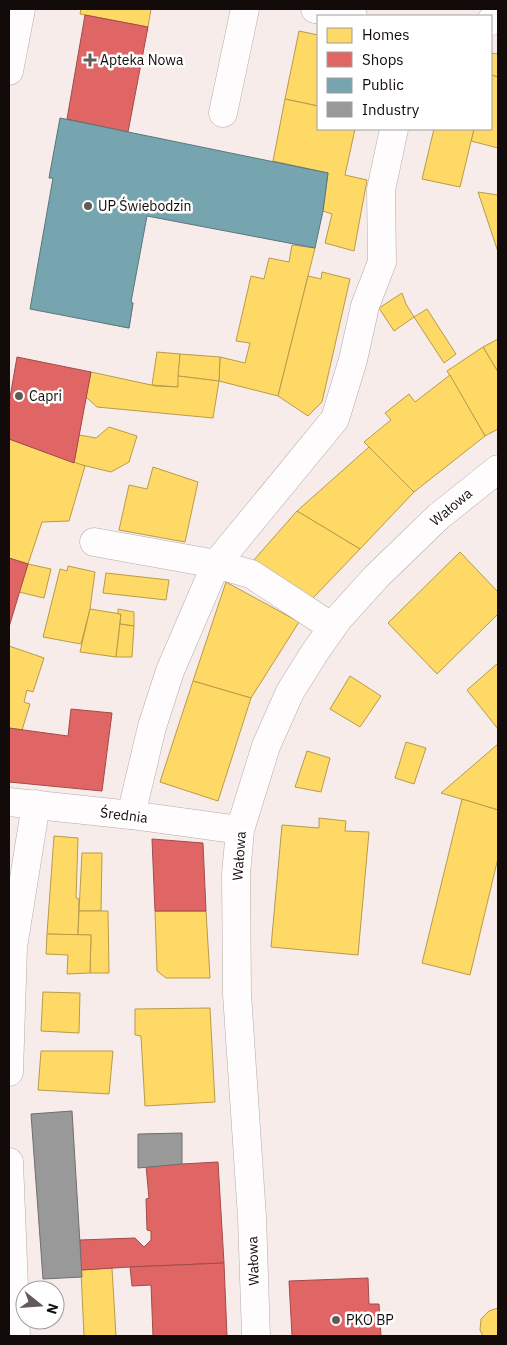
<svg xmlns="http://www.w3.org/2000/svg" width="507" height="1345" font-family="'IBM Plex Sans',sans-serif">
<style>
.homes{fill:#ffd966;stroke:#b89b4a}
.shops{fill:#e06666;stroke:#a24b4a}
.public{fill:#76a5af;stroke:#58777d}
.industry{fill:#999;stroke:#706e6e}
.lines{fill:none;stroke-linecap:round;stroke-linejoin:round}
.minor-casing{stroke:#b4aba9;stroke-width:29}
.minor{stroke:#fefcfc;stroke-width:28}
.poi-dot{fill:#625a58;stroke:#fff;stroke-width:2}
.labels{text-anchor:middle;stroke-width:5;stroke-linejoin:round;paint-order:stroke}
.poi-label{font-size:14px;fill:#120b09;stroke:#fff;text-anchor:start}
.street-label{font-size:14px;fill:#120b09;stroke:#fff}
</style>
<rect width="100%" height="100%" fill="#f7ecea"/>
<g class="homes">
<path d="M 81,9 L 151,9 L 148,27 L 80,14 Z"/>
<path d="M 299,31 L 318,35 L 318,106 L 285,99 Z"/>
<path d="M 491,53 L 498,54 L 498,77 L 491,75 Z"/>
<path d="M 491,75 L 498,77 L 498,148 L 471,141 L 474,129 L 491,129 Z"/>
<path d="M 285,99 L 318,106 L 318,129 L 355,129 L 345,175 L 367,180 L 354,251 L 325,243 L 332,214 L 323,211 L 328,173 L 273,161 Z"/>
<path d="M 434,129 L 474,129 L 460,187 L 422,179 Z"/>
<path d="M 478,192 L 498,195 L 498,252 Z"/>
<path d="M 292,245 L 315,248 L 278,396 L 219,381 L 220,357 L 245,363 L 250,343 L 236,341 L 251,276 L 264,279 L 269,258 L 289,262 Z"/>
<path d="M 322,272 L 350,279 L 322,402 L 308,416 L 278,396 L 308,276 L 321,279 Z"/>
<path d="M 402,293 L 406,304 L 414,317 L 394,331 L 379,308 Z"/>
<path d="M 109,298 L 133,303 L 129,328 L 104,323 Z"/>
<path d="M 427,309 L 456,354 L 444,363 L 414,317 Z"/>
<path d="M 498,339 L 498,372 L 483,347 Z"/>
<path d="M 483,347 L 498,372 L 498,429 L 485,436 L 447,371 Z"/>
<path d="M 157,352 L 180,354 L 178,387 L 152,385 Z"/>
<path d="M 180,354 L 220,357 L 219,381 L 178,376 Z"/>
<path d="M 91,372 L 156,386 L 178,387 L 178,376 L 219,381 L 213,418 L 97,407 L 86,397 Z"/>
<path d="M 450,375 L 485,436 L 414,492 L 364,442 L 391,420 L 385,413 L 409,394 L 415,402 Z"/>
<path d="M 109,427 L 137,436 L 129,462 L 111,472 L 74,463 L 79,435 L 96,438 Z"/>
<path d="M 9,439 L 85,466 L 69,521 L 42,522 L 28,564 L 9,558 Z"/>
<path d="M 369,447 L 414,492 L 360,549 L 297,511 Z"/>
<path d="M 153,467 L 198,482 L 185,542 L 119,530 L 129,485 L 147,489 Z"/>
<path d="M 297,511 L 360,549 L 312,599 L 253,561 Z"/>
<path d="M 460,552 L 498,592 L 498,614 L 437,674 L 388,623 Z"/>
<path d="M 28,564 L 51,569 L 44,598 L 19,592 Z"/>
<path d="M 68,566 L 95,572 L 90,609 L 81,644 L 43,637 L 60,569 L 67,571 Z"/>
<path d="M 106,573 L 169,580 L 166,600 L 103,593 Z"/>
<path d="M 226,582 L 299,622 L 251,698 L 193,681 Z"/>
<path d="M 90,609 L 121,614 L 116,657 L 80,652 Z"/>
<path d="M 118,609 L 134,612 L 134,626 L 120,624 L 121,614 L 118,614 Z"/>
<path d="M 120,624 L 134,626 L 132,657 L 116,657 Z"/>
<path d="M 9,646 L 44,658 L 33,692 L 27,690 L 24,702 L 30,704 L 22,730 L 9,728 Z"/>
<path d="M 498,663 L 498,729 L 467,690 Z"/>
<path d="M 350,676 L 381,696 L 360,727 L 330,709 Z"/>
<path d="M 193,681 L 251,698 L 218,801 L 160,782 Z"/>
<path d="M 406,742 L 426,748 L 414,784 L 395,778 Z"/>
<path d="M 498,744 L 498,810 L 441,793 Z"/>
<path d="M 307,751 L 330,758 L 321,792 L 295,787 Z"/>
<path d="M 462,799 L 498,810 L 498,858 L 470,975 L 422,963 Z"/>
<path d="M 319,818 L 346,821 L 345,831 L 369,832 L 358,955 L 271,947 L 282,825 L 319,828 Z"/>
<path d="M 54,836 L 78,838 L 76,898 L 79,899 L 78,935 L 47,934 Z"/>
<path d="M 82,853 L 102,853 L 101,911 L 79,911 Z"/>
<path d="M 79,911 L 108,911 L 109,973 L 90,973 L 91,935 L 78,935 Z"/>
<path d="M 155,911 L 206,911 L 210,978 L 166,978 L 157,971 Z"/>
<path d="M 47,934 L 91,935 L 90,973 L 67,974 L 68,955 L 46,954 Z"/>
<path d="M 43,992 L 80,993 L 79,1033 L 41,1031 Z"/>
<path d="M 210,1008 L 215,1102 L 145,1106 L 141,1036 L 135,1035 L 135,1009 Z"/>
<path d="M 41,1051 L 113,1051 L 109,1094 L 38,1090 Z"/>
<path d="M 112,1268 L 116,1336 L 84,1336 L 81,1270 Z"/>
<path d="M 498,1308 L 498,1336 L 483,1336 L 480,1330 L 481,1319 L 489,1311 Z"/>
</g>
<g class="shops">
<path d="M 85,15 L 148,27 L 128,132 L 67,119 Z"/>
<path d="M 17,357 L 91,372 L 74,463 L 9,439 L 9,403 Z"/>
<path d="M 9,558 L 28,564 L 9,627 Z"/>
<path d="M 71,709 L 112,713 L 102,791 L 9,782 L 9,728 L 68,736 Z"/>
<path d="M 152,839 L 203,843 L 206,911 L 155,911 Z"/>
<path d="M 218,1162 L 224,1263 L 130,1267 L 81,1270 L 80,1240 L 135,1238 L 144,1247 L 151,1240 L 151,1231 L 147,1230 L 146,1199 L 149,1198 L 146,1166 Z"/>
<path d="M 224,1263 L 227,1336 L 153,1336 L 151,1285 L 132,1286 L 130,1267 Z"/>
<path d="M 368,1278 L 369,1304 L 379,1304 L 381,1336 L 292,1336 L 289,1281 Z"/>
</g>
<path class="public" d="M 60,118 L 328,173 L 323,211 L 315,248 L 147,216 L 131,302 L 133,303 L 129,328 L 30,309 L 53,178 L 49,178 Z"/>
<g class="industry">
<path d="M 72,1111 L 82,1277 L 43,1279 L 31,1114 Z"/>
<path d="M 182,1133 L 182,1164 L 138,1168 L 138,1134 Z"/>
</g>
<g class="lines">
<defs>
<g id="minor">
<path d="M 315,9 L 353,16"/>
<path d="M 491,21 L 498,15"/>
<path d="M 9,71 L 21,9"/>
<path d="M 223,113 L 245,9"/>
<path d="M 94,542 L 216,564 L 251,574 L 332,627"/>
<path d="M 9,802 L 131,815 L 240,830"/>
<path d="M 131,815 L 152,727 L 170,671 L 216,564 L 335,419 L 353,360 L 365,306 L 382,262 L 381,190 L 394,129"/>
<path d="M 9,1072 L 13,947 L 36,804"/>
<path d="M 9,1162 L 16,1336"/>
<path d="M 256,1336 L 252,1217 L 237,994 L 236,874 L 240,830 L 266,746 L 290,692 L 315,652 L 339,618 L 376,577 L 438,517 L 498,469"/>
</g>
</defs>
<use href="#minor" class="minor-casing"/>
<use href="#minor" class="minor"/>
</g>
<g class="poi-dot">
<path d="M87.5 52.5h5v5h5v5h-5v5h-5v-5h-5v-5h5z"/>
<circle cx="88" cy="206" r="5"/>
<circle cx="19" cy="396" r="5"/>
<circle cx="336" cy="1320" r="5"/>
</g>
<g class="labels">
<g class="poi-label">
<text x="100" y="65">Apteka Nowa</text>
<text x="98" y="211">UP Świebodzin</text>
<text x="29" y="401">Capri</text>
<text x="346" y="1325">PKO BP</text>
</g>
<g class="street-label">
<text transform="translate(451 507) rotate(-40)" y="5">Wałowa</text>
<text transform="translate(124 815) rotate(7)" y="5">Średnia</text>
<text transform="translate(239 856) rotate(-86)" y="5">Wałowa</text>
<text transform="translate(253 1261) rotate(-92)" y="5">Wałowa</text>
</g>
</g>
<rect width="507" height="1345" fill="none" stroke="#120b09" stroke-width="20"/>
<rect x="317" y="15" width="175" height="115" fill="#ffffff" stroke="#a09d9d"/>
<rect x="327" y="28" width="25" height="15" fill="#ffd966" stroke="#a09d9d"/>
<text x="362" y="40" font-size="15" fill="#120b09">Homes</text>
<rect x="327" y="52" width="25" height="15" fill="#e06666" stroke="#a09d9d"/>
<text x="362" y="65" font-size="15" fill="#120b09">Shops</text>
<rect x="327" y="78" width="25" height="15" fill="#76a5af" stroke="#a09d9d"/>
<text x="362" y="90" font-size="15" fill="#120b09">Public</text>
<rect x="327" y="102" width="25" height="15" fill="#999999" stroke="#a09d9d"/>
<text x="362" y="115" font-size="15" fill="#120b09">Industry</text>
<g transform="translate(40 1305) rotate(107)"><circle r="24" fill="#ffffff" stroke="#a09d9d"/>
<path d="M0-4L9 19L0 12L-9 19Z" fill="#625a58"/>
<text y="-8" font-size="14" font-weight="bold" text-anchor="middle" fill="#120b09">N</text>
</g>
</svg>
